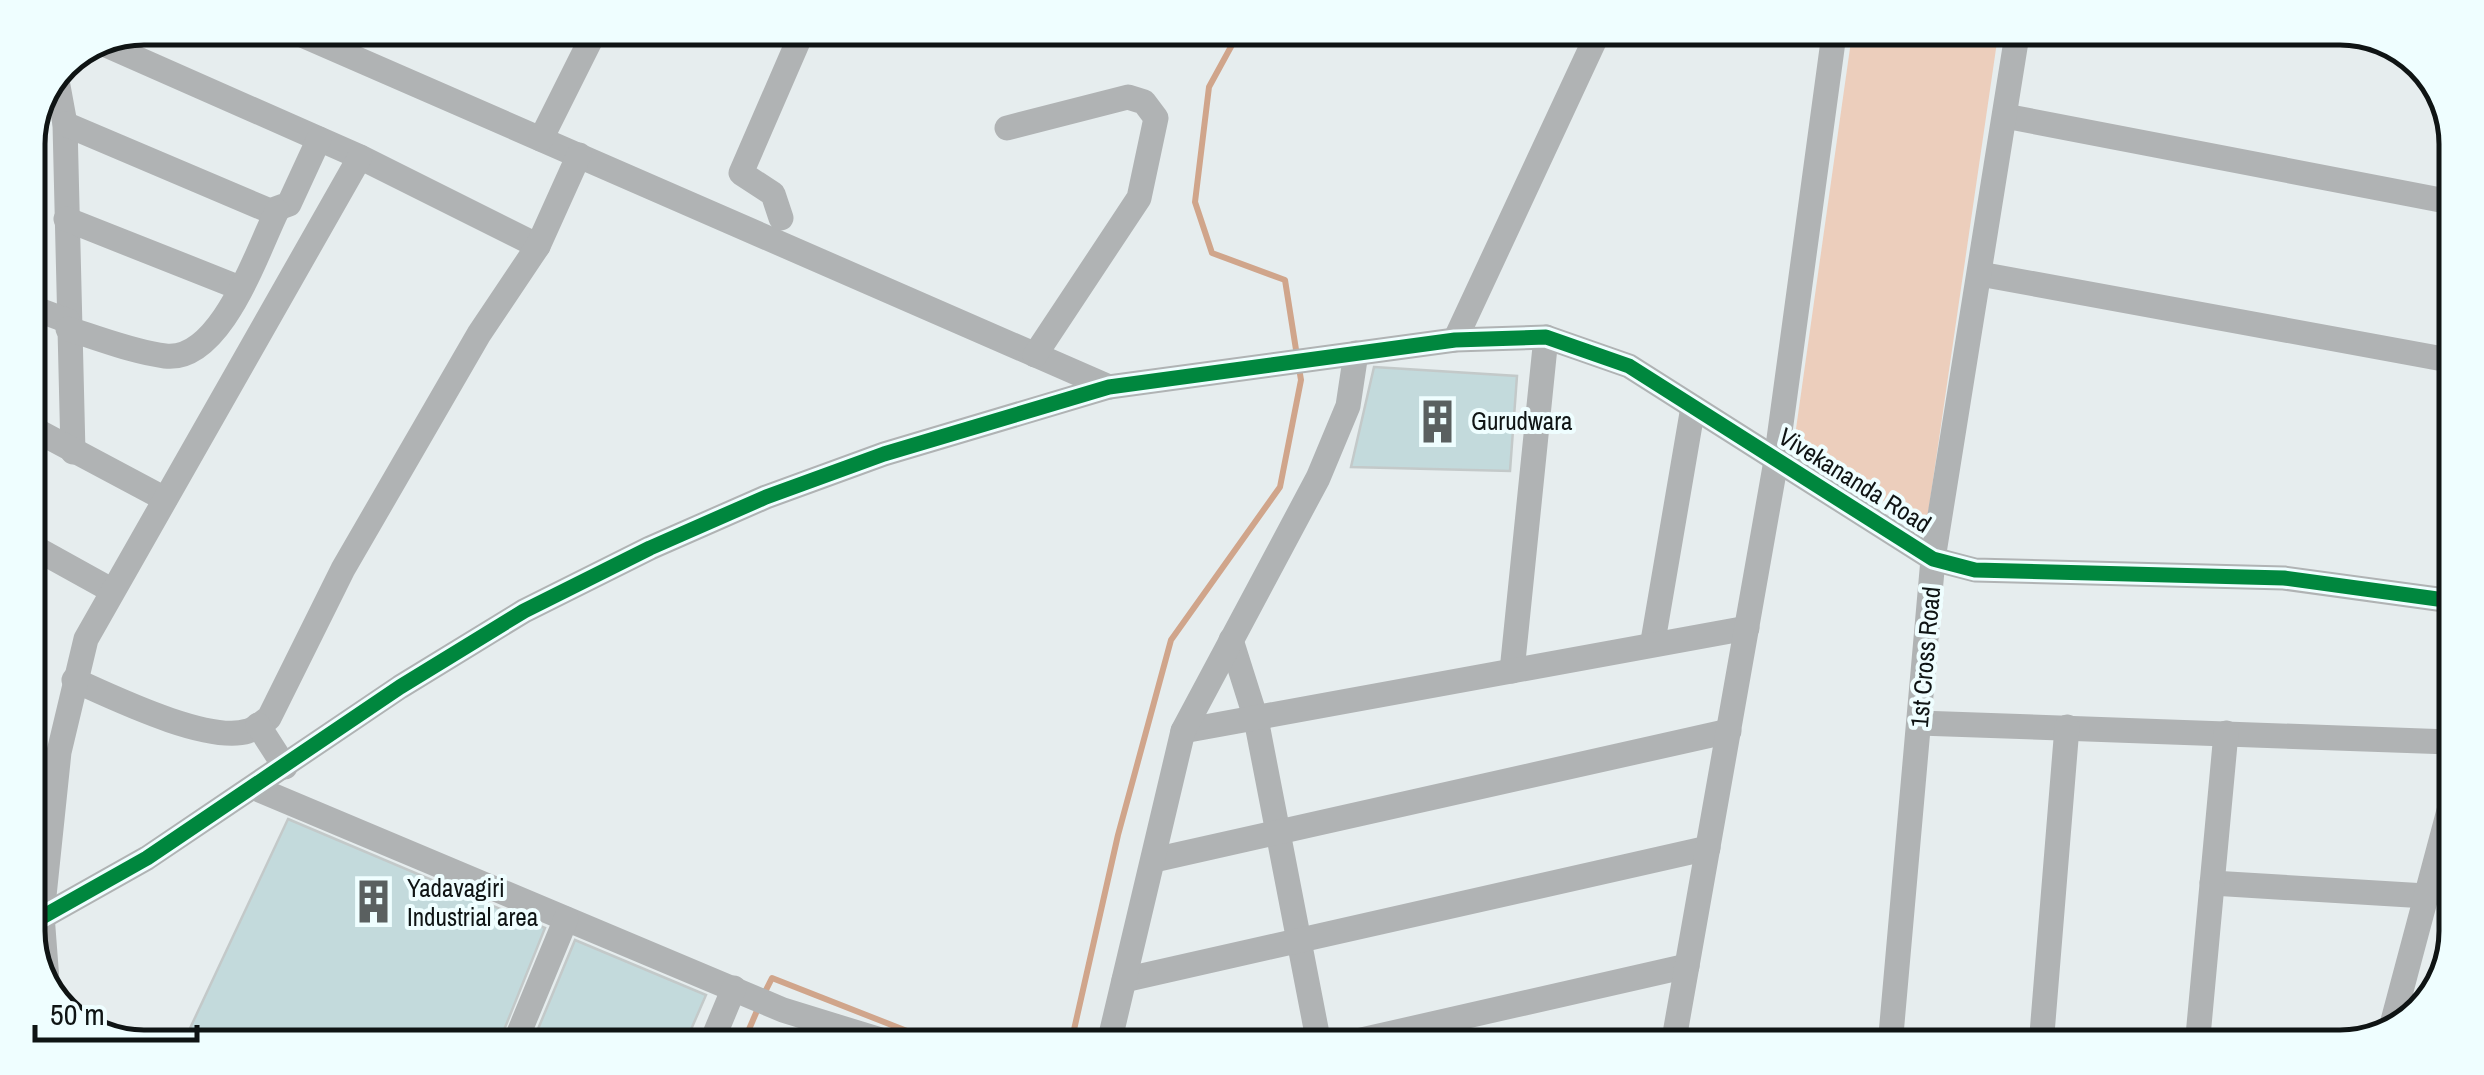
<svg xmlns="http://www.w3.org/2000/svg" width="2484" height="1075" font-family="'Archivo Narrow',sans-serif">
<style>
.green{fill:#eccebc}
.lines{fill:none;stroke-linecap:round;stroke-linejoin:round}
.stream{stroke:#d0a58b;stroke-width:6}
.building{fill:#c3dadc;stroke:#c3c9c9;stroke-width:2.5}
.minor{stroke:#b0b3b4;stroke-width:25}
.cycleway-casing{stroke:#effeff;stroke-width:21}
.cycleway{stroke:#00873e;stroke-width:15}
.labels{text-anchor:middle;stroke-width:8;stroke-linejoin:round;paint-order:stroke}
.poi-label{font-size:25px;fill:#0f1414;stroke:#effeff;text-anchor:start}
.street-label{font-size:25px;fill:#0f1414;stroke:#effeff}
.rim{fill:none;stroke:#0f1414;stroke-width:5}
</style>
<rect width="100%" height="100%" fill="#e6edee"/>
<path class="green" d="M 1852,34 L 1998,35 L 1926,528 L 1794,443 Z"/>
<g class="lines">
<g class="stream">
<path d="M 1239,32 L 1209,87 L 1195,202 L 1212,253 L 1285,280 L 1297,356"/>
<path d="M 764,994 L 772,978 L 935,1042"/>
<path d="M 744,1041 L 759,1006"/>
<path d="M 1071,1043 L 1118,835 L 1171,640 L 1280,487 L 1301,380 L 1299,368"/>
</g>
</g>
<g class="building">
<path d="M 1374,367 L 1517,376 L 1510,471 L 1351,467 Z"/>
<path d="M 288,819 L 545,928 L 500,1040 L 185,1039 Z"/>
<path d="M 575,940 L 706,995 L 686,1041 L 533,1041 Z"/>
</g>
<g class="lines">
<g class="minor">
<path d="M 286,28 L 1109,387"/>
<path d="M 104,44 L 360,157 L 538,246"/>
<path d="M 56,75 L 65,124 L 73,452"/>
<path d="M 2005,116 L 2456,203"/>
<path d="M 65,124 L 270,211 L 289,204 L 319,139"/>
<path d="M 1007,128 L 1128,97 L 1144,102 L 1156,118 L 1139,198 L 1035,355"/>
<path d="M 541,139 L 596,29"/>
<path d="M 781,218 L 773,194 L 741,173 L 803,30"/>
<path d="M 66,219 L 240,288"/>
<path d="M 1980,274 L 2454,361"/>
<path d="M 28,306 L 68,321"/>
<path d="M 68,329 C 99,338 133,352 165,356 C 221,363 257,251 277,211"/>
<path d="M 1455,340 L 1598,33"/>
<path d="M 28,426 L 165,499"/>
<path d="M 28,544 L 111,590"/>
<path d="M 1231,640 L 1256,719 L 1319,1044"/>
<path d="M 1653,641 L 1693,407"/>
<path d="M 1512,671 L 1546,337"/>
<path d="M 74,680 C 112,697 208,744 248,731 C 255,729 263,722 269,718 L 343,569 L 479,334 L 538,246 L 579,155"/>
<path d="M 1919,723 L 2450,742"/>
<path d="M 258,725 L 285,767"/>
<path d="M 1183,731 L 1747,628"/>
<path d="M 255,788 L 783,1010 L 887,1042"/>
<path d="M 1154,860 L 1729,731"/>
<path d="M 2212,883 L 2426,896"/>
<path d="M 28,925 L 147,858 L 400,687 L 524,611 L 650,548 L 766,497 L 884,454 L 1109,387 L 1455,340 L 1546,337 L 1629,366 L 1933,559 L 1975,570 L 2284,578 L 2452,601"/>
<path d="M 1124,980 L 1708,848"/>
<path d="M 48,994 L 42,915 L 59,752 L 86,639 L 360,157"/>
<path d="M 2390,1032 L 2450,807"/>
<path d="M 516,1040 L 566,919"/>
<path d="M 712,1041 L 734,988"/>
<path d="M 1109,1043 L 1183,731 L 1318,478 L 1348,406 L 1356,353"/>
<path d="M 1344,1044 L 1687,966"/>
<path d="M 1673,1045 L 1776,461 L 1834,34"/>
<path d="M 1890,1046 L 1933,559 L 2017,35"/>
<path d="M 2041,1046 L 2067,727"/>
<path d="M 2197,1047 L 2226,733"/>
</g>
<defs>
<path id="cycleway" d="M 28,925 L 147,858 L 400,687 L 524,611 L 650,548 L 766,497 L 884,454 L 1109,387 L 1455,340 L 1546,337 L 1629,366 L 1933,559 L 1975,570 L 2284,578 L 2452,601"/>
</defs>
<use href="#cycleway" class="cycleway-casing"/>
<use href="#cycleway" class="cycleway"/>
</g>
<defs>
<symbol id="building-bare" viewBox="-9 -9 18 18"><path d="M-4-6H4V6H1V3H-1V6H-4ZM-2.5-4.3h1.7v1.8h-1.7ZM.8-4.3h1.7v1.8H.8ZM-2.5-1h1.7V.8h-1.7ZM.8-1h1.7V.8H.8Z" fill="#5a6060" stroke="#effeff" stroke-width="2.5" paint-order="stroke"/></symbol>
</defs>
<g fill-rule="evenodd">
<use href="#building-bare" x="1406" y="390" width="63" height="63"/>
<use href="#building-bare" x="342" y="870" width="63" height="63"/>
</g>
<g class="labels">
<g class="poi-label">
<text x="1471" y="430">Gurudwara</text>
<text x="407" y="897">Yadavagiri<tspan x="407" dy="29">Industrial area</tspan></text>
</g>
<g class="street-label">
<text transform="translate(1855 480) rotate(32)" y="9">Vivekananda Road</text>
<text transform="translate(1925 657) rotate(-85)" y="9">1st Cross Road</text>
</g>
</g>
<path d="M0 0H2484V1075H0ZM144 45H2340A99 99 0 0 1 2439 144V931A99 99 0 0 1 2340 1030H144A99 99 0 0 1 45 931V144A99 99 0 0 1 144 45Z" fill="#effeff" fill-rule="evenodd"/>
<path class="rim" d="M144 45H2340A99 99 0 0 1 2439 144V931A99 99 0 0 1 2340 1030H144A99 99 0 0 1 45 931V144A99 99 0 0 1 144 45Z"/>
<path d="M35 1025v15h162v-15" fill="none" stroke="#0f1414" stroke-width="5"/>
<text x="50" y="1025" font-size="30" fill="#0f1414" stroke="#effeff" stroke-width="8" paint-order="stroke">50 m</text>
</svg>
